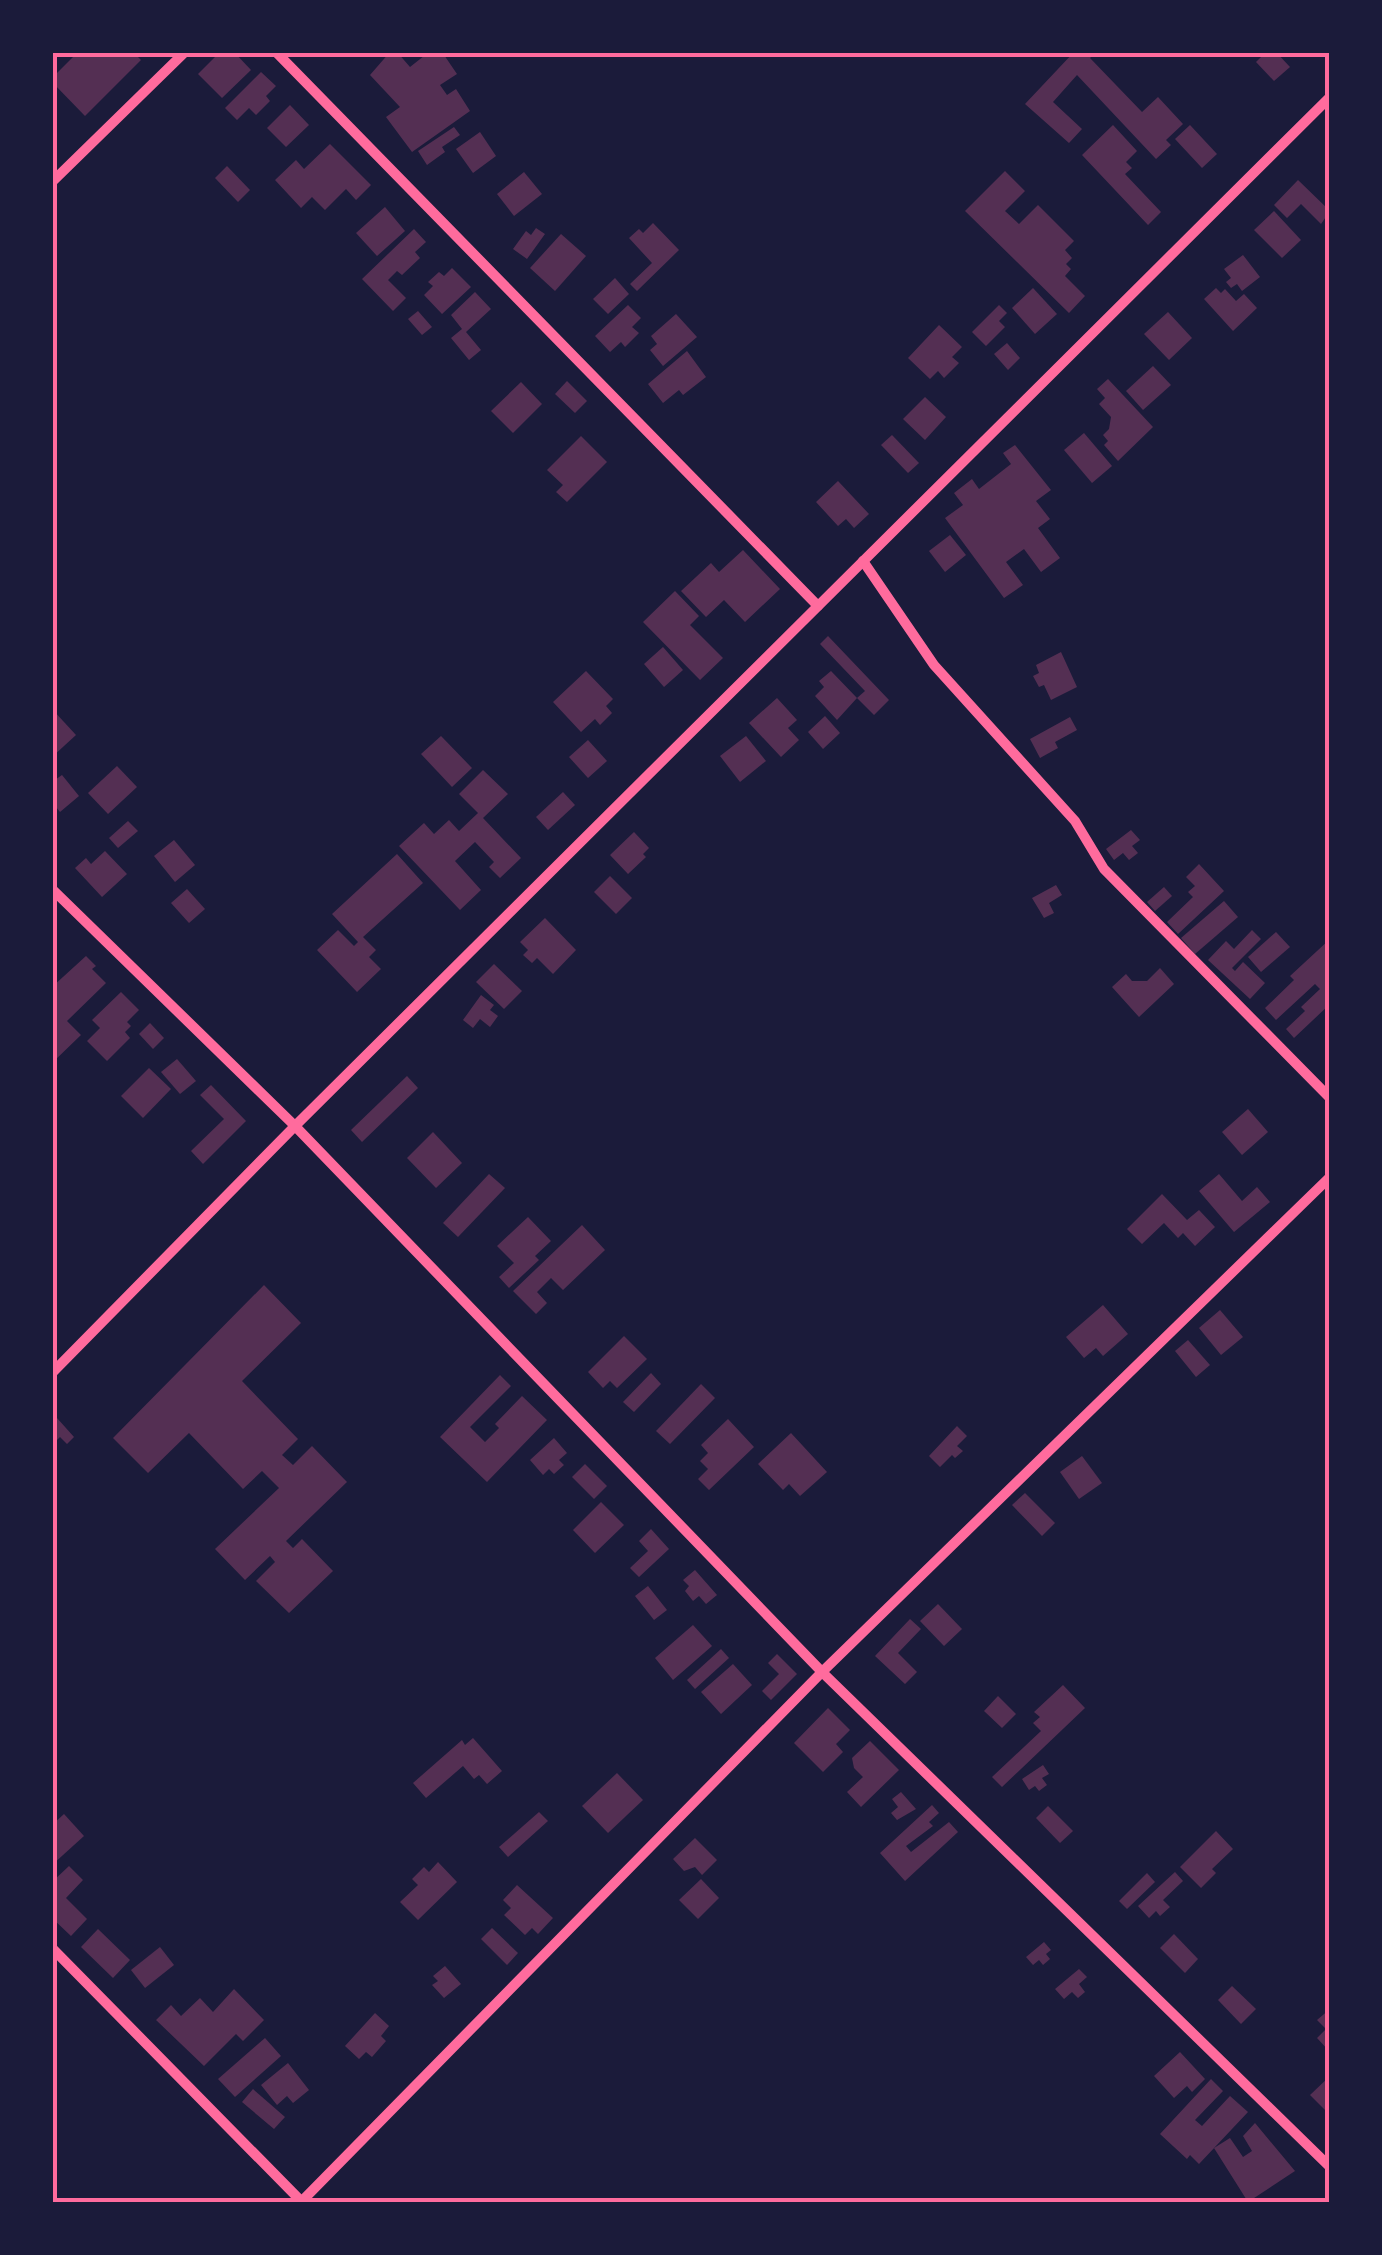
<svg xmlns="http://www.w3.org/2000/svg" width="1382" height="2255" font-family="'Work Sans',sans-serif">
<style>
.building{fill:#542f53}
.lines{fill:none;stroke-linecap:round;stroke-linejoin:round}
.minor{stroke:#ff6b9d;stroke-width:10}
.neatline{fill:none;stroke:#ff6b9d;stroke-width:4}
</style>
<rect width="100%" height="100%" fill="#1b1b3a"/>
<g class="building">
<path d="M 78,52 L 133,52 L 141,60 L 85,116 L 52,82 L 52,78 Z"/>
<path d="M 220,52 L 234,52 L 251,70 L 222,98 L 198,74 Z"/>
<path d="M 390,52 L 397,52 L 410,67 L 429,52 L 442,52 L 457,74 L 440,85 L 447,95 L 456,89 L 470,111 L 412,152 L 386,117 L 400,107 L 370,75 Z"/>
<path d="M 1074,52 L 1096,52 L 1090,58 L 1142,112 L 1158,97 L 1183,124 L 1166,140 L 1171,145 L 1156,159 L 1077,75 L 1053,102 L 1082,129 L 1069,143 L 1025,104 Z"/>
<path d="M 1266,52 L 1276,52 L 1290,67 L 1274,81 L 1256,62 Z"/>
<path d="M 261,72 L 276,86 L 266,96 L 270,101 L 256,115 L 249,108 L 237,120 L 225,108 Z"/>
<path d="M 290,105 L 309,125 L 286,147 L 267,128 Z"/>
<path d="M 1113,125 L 1137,151 L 1126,162 L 1132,168 L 1125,174 L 1161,212 L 1148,225 L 1082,155 Z"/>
<path d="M 1190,125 L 1217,154 L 1202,168 L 1175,139 Z"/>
<path d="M 454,127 L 460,135 L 442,147 L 445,152 L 427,165 L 418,151 Z"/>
<path d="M 480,132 L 496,156 L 473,173 L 456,149 Z"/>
<path d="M 330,144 L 371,185 L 356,200 L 346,189 L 325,210 L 312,197 L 301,208 L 275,180 L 296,160 L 304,169 Z"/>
<path d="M 227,166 L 250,190 L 238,202 L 215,178 Z"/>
<path d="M 1005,171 L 1025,191 L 1005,211 L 1019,224 L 1038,205 L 1074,241 L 1065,250 L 1072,258 L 1066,264 L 1071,269 L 1065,276 L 1085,296 L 1069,313 L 965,211 Z"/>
<path d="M 524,172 L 542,194 L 514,216 L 497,194 Z"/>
<path d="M 1298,180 L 1330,211 L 1321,224 L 1301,204 L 1287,218 L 1274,205 Z"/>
<path d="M 385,207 L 405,231 L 377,256 L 356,233 Z"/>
<path d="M 1274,211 L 1301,240 L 1282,258 L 1254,230 Z"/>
<path d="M 653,223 L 679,250 L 637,291 L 630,284 L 652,263 L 629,238 L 639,229 L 643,233 Z"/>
<path d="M 536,228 L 545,234 L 527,259 L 513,249 L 526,231 L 531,235 Z"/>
<path d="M 414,229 L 426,242 L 415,252 L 420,258 L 402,275 L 397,271 L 388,280 L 406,298 L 393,311 L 362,279 Z"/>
<path d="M 561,234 L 586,256 L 555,291 L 530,268 Z"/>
<path d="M 1243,255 L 1260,277 L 1242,291 L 1237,284 L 1231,288 L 1226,282 L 1231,278 L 1224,269 Z"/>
<path d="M 452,268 L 471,287 L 442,314 L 424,295 L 433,286 L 428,282 L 439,272 L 444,276 Z"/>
<path d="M 615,278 L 629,294 L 608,314 L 593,299 Z"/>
<path d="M 1033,288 L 1057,314 L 1035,334 L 1012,308 Z"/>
<path d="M 1216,288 L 1221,293 L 1225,289 L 1236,301 L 1244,294 L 1257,308 L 1233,331 L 1204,299 Z"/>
<path d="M 475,292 L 491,309 L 466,332 L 481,350 L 469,360 L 451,338 L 462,329 L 451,315 Z"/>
<path d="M 628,305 L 641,318 L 632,327 L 639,333 L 625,347 L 621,342 L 610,352 L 595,336 Z"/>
<path d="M 999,305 L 1007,313 L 999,321 L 1005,327 L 986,346 L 972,332 Z"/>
<path d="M 418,311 L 432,327 L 422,335 L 408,319 Z"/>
<path d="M 1168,312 L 1192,338 L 1169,360 L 1144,334 Z"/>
<path d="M 676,314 L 697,337 L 663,366 L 650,350 L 657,344 L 651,336 Z"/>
<path d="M 939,325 L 962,347 L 952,357 L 959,363 L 944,378 L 938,371 L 930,379 L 908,358 Z"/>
<path d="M 1007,343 L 1020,358 L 1008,370 L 994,354 Z"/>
<path d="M 687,351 L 706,377 L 683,395 L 679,390 L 663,403 L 648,384 Z"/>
<path d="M 1153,366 L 1171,385 L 1143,410 L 1126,391 Z"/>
<path d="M 1108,379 L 1153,427 L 1118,461 L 1104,445 L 1108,441 L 1103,435 L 1109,429 L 1111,417 L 1099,404 L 1105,398 L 1097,389 Z"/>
<path d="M 567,381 L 587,401 L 575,413 L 555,394 Z"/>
<path d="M 521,382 L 542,404 L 513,433 L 491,411 Z"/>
<path d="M 925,397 L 946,417 L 925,440 L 903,419 Z"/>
<path d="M 1084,433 L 1112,466 L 1092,483 L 1064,450 Z"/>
<path d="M 892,435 L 919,463 L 908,473 L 881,445 Z"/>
<path d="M 581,436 L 607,462 L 567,502 L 556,492 L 563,485 L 547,470 Z"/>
<path d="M 1015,445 L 1051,490 L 1036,501 L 1050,519 L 1038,528 L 1060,558 L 1041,572 L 1024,549 L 1006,562 L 1023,585 L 1004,598 L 945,518 L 963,505 L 954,493 L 972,479 L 979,489 L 1011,464 L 1003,453 Z"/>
<path d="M 838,481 L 869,514 L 854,528 L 846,519 L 838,526 L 816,502 Z"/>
<path d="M 950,535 L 966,555 L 945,572 L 929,551 Z"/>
<path d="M 743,550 L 780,589 L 745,622 L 724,600 L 706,617 L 681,591 L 711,563 L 719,572 Z"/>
<path d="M 675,591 L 699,616 L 690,625 L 723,658 L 700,680 L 643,622 Z"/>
<path d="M 828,636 L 889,700 L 874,715 L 857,698 L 865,691 L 820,644 Z"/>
<path d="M 663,647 L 683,670 L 664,687 L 644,664 Z"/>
<path d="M 1061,652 L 1077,687 L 1051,700 L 1044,685 L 1039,687 L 1033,676 L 1039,673 L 1036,665 Z"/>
<path d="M 586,671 L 613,699 L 606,706 L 612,713 L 600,725 L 595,719 L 581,732 L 553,702 Z"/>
<path d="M 831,671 L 857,698 L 837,720 L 815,696 L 824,687 L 819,681 Z"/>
<path d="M 777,698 L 797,720 L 788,728 L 799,740 L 781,757 L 749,723 Z"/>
<path d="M 52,709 L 76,735 L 52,757 Z"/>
<path d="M 825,716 L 840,733 L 823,749 L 808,732 Z"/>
<path d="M 1070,717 L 1077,730 L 1055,742 L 1058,748 L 1040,758 L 1030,739 Z"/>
<path d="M 441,736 L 472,768 L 452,787 L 421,754 Z"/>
<path d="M 746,736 L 766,761 L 740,782 L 720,756 Z"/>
<path d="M 588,740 L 607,761 L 588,778 L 569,757 Z"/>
<path d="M 117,766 L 137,787 L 108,814 L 88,793 Z"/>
<path d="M 483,770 L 508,794 L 483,818 L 521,858 L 500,878 L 489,867 L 494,862 L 475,842 L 455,861 L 481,890 L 460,910 L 399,846 L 424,823 L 434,834 L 449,820 L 459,831 L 478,813 L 459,794 Z"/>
<path d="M 62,775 L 79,796 L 60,812 L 52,802 L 52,782 Z"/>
<path d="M 563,792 L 575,805 L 548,830 L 536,817 Z"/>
<path d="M 128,821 L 138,831 L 118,848 L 109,838 Z"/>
<path d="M 1131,830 L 1140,840 L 1132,846 L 1138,853 L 1129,860 L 1123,853 L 1114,860 L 1106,849 Z"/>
<path d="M 634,832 L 649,848 L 643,854 L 646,857 L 628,874 L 610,855 Z"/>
<path d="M 174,840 L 195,865 L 175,882 L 154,856 Z"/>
<path d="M 105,851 L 127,874 L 102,897 L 75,868 L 86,858 L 91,864 Z"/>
<path d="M 397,854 L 423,883 L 363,937 L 376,950 L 369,957 L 381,969 L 357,992 L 317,950 L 338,930 L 354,946 L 358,942 L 332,914 Z"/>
<path d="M 1199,864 L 1224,891 L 1178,934 L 1167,922 L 1193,897 L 1188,892 L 1195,886 L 1186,877 Z"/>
<path d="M 610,876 L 632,898 L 616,914 L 594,892 Z"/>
<path d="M 1056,885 L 1062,895 L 1049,903 L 1054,913 L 1044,918 L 1032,898 Z"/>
<path d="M 1164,887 L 1172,896 L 1155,911 L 1147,902 Z"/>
<path d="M 187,889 L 205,909 L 189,923 L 171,903 Z"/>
<path d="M 1224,901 L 1238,917 L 1195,954 L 1181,938 Z"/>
<path d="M 545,918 L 576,950 L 553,974 L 537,958 L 532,963 L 523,955 L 528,950 L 520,942 Z"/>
<path d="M 1252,930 L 1261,939 L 1232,968 L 1235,971 L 1243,962 L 1265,983 L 1250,999 L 1208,960 L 1226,941 L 1234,949 Z"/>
<path d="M 1276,932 L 1290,947 L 1261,972 L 1248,957 Z"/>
<path d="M 1330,939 L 1330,1004 L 1294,1038 L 1286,1029 L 1305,1011 L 1301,1007 L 1320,989 L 1315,984 L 1276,1020 L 1265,1008 L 1294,980 L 1290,976 Z"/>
<path d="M 86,956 L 96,966 L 92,969 L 106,983 L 67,1021 L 81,1035 L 52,1063 L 52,987 Z"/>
<path d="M 494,964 L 522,991 L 504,1009 L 476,982 Z"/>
<path d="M 1160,968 L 1174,984 L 1139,1017 L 1112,987 L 1126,974 L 1132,981 L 1147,981 Z"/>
<path d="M 121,992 L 139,1010 L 127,1022 L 131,1026 L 125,1032 L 130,1038 L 107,1061 L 87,1041 L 100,1028 L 92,1020 Z"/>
<path d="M 481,995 L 494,1005 L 490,1010 L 498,1016 L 490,1027 L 480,1019 L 473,1028 L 463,1020 Z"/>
<path d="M 150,1023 L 164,1038 L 153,1049 L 139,1034 Z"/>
<path d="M 177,1059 L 196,1081 L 180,1094 L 161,1072 Z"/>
<path d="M 149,1068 L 171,1089 L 143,1118 L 121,1096 Z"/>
<path d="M 407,1076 L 418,1088 L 362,1142 L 351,1130 Z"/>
<path d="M 211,1085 L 246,1121 L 203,1164 L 191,1151 L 224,1119 L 200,1095 Z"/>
<path d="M 1248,1109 L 1268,1132 L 1242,1155 L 1222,1132 Z"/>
<path d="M 433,1132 L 462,1163 L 436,1188 L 407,1158 Z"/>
<path d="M 489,1174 L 505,1188 L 458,1237 L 443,1223 Z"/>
<path d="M 1219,1174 L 1242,1201 L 1257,1187 L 1270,1202 L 1234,1232 L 1199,1191 Z"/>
<path d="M 1162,1194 L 1187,1220 L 1199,1210 L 1215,1227 L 1195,1246 L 1183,1233 L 1178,1238 L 1164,1223 L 1142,1244 L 1127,1229 Z"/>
<path d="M 528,1217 L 551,1241 L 535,1256 L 539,1260 L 509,1288 L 499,1277 L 514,1263 L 497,1246 Z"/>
<path d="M 582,1225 L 605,1250 L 563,1290 L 551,1278 L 537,1292 L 547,1303 L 536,1314 L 513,1291 Z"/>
<path d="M 264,1285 L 301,1323 L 242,1381 L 298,1439 L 282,1455 L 293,1465 L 312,1446 L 347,1482 L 286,1541 L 293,1548 L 302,1539 L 333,1571 L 289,1613 L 256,1581 L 275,1562 L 270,1556 L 245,1580 L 215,1549 L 279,1488 L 262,1471 L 243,1489 L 189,1433 L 148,1473 L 113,1438 Z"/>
<path d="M 1103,1305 L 1128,1334 L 1103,1356 L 1096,1348 L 1084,1358 L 1066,1337 Z"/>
<path d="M 1220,1310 L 1243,1337 L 1221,1355 L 1199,1328 Z"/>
<path d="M 624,1336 L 647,1359 L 617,1388 L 610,1381 L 603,1388 L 588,1372 Z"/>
<path d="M 1188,1340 L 1210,1365 L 1196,1377 L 1175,1351 Z"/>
<path d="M 651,1373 L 661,1384 L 634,1412 L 623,1402 Z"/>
<path d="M 500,1375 L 511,1386 L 470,1427 L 485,1442 L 499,1428 L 495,1424 L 522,1396 L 547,1420 L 487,1482 L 440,1437 Z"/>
<path d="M 701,1384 L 715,1398 L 670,1444 L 656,1431 Z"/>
<path d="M 57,1418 L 74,1437 L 67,1444 L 60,1437 L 52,1445 L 52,1422 Z"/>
<path d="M 728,1419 L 754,1447 L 709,1490 L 698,1479 L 708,1469 L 700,1461 L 708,1453 L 701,1445 Z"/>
<path d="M 957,1426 L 967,1436 L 957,1446 L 963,1451 L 955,1458 L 952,1455 L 940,1467 L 929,1456 Z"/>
<path d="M 791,1433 L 827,1472 L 800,1496 L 789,1484 L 783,1490 L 758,1464 Z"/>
<path d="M 554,1438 L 567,1453 L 559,1460 L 564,1465 L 554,1474 L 549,1469 L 543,1475 L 530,1460 Z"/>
<path d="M 1082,1456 L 1102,1483 L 1079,1499 L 1060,1472 Z"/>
<path d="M 585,1464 L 607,1486 L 594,1499 L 572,1477 Z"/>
<path d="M 1025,1493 L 1055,1523 L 1042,1536 L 1012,1505 Z"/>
<path d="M 601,1502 L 624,1525 L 595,1553 L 573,1530 Z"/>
<path d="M 651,1529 L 669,1549 L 639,1577 L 630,1568 L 648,1551 L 639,1541 Z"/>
<path d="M 695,1570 L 717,1595 L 706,1604 L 699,1596 L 693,1601 L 685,1591 L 689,1586 L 683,1580 Z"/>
<path d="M 648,1586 L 667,1610 L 654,1620 L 635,1596 Z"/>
<path d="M 938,1604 L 962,1629 L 944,1646 L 920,1621 Z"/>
<path d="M 910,1619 L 921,1629 L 898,1653 L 917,1672 L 905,1684 L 875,1656 Z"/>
<path d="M 693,1625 L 712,1646 L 673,1680 L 655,1658 Z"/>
<path d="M 721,1649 L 729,1658 L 695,1689 L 687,1680 Z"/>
<path d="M 777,1654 L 797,1674 L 771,1700 L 762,1691 L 779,1674 L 768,1663 Z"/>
<path d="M 733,1664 L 752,1685 L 721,1714 L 701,1692 Z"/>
<path d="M 1063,1685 L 1085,1708 L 1002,1787 L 992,1777 L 1041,1731 L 1033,1723 L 1040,1717 L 1034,1712 Z"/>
<path d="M 998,1696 L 1016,1714 L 1002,1728 L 984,1711 Z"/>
<path d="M 828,1708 L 850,1730 L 836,1744 L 843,1752 L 823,1772 L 794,1743 Z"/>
<path d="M 473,1738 L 502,1771 L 487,1784 L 479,1775 L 474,1779 L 463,1766 L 426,1798 L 413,1783 L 462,1740 L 465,1745 Z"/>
<path d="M 870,1741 L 899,1770 L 861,1807 L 847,1792 L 863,1777 L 854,1768 L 852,1758 Z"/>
<path d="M 1043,1765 L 1049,1774 L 1042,1778 L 1047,1785 L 1039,1791 L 1035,1786 L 1029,1790 L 1022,1779 Z"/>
<path d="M 617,1773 L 643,1800 L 608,1833 L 582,1806 Z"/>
<path d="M 901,1792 L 916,1809 L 897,1820 L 891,1813 L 898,1807 L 892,1799 Z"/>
<path d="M 932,1805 L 939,1813 L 929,1822 L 933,1826 L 906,1846 L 911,1852 L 949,1822 L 958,1832 L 905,1881 L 880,1853 Z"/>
<path d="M 1048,1806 L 1073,1831 L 1060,1843 L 1036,1818 Z"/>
<path d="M 539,1812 L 548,1821 L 508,1857 L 499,1847 Z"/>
<path d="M 64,1814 L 84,1836 L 52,1865 L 52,1825 Z"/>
<path d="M 1216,1831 L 1233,1849 L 1212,1869 L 1216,1873 L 1201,1888 L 1180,1867 Z"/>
<path d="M 695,1838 L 717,1860 L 702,1875 L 695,1867 L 684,1871 L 673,1859 Z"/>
<path d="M 438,1862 L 457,1882 L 418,1920 L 400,1902 L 418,1885 L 412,1879 L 424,1867 L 429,1872 Z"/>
<path d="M 69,1866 L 83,1880 L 66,1898 L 87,1919 L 71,1936 L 52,1918 L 52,1882 Z"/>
<path d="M 1175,1872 L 1183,1881 L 1163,1900 L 1170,1907 L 1160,1916 L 1156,1911 L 1149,1918 L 1138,1906 Z"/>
<path d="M 1147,1873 L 1155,1882 L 1127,1909 L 1119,1901 Z"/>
<path d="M 701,1879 L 719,1898 L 698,1919 L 679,1900 Z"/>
<path d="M 517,1885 L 553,1918 L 538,1934 L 532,1928 L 525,1935 L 504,1915 L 511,1908 L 503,1900 Z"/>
<path d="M 492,1928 L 518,1953 L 507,1965 L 481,1939 Z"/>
<path d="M 98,1929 L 130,1960 L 113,1978 L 81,1947 Z"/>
<path d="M 1174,1934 L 1198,1959 L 1185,1973 L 1160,1948 Z"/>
<path d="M 1044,1942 L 1051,1950 L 1046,1954 L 1050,1959 L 1043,1965 L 1039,1960 L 1033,1965 L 1026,1957 Z"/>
<path d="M 160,1947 L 174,1965 L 145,1988 L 131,1970 Z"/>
<path d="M 445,1966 L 461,1984 L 444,1998 L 432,1985 L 438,1981 L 433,1976 Z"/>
<path d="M 1079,1969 L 1087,1977 L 1079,1984 L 1085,1992 L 1078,1998 L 1072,1992 L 1064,1999 L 1055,1989 Z"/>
<path d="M 1232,1986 L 1256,2009 L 1241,2024 L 1218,2000 Z"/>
<path d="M 234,1989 L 264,2020 L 243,2041 L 236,2034 L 204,2066 L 156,2020 L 171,2005 L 181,2016 L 200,1998 L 213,2012 Z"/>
<path d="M 1330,2009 L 1330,2052 L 1317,2038 L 1326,2029 L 1317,2020 Z"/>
<path d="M 375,2013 L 389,2026 L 381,2036 L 386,2041 L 372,2057 L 366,2052 L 359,2059 L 345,2046 Z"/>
<path d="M 265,2038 L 281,2056 L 235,2097 L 218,2079 Z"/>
<path d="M 1180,2052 L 1205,2079 L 1192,2092 L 1187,2086 L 1174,2098 L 1154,2076 Z"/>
<path d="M 288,2063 L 309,2090 L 293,2103 L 287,2096 L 277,2105 L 261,2085 Z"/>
<path d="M 1330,2076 L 1330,2115 L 1310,2095 Z"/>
<path d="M 1211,2079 L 1223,2091 L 1195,2120 L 1202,2126 L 1230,2096 L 1248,2112 L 1199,2164 L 1190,2155 L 1187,2159 L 1160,2134 Z"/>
<path d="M 253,2089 L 285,2117 L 274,2129 L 242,2102 Z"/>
<path d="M 1255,2123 L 1295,2171 L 1248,2202 L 1214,2148 L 1230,2138 L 1243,2157 L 1252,2151 L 1243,2136 Z"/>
</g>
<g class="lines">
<g class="minor">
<path d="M 276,52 L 818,606"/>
<path d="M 52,182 L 185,52"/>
<path d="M 863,561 L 934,665 L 1075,821 L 1104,869 L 1330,1098"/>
<path d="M 52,889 L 295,1126 L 822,1672 L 1330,2167"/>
<path d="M 52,1373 L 295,1126 L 1330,97"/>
<path d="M 52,1948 L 302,2202"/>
<path d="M 301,2202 L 822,1672 L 1330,1177"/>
</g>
</g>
<rect width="1382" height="2255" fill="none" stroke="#1b1b3a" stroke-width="110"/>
<rect x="55" y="55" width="1272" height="2145" class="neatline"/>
</svg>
